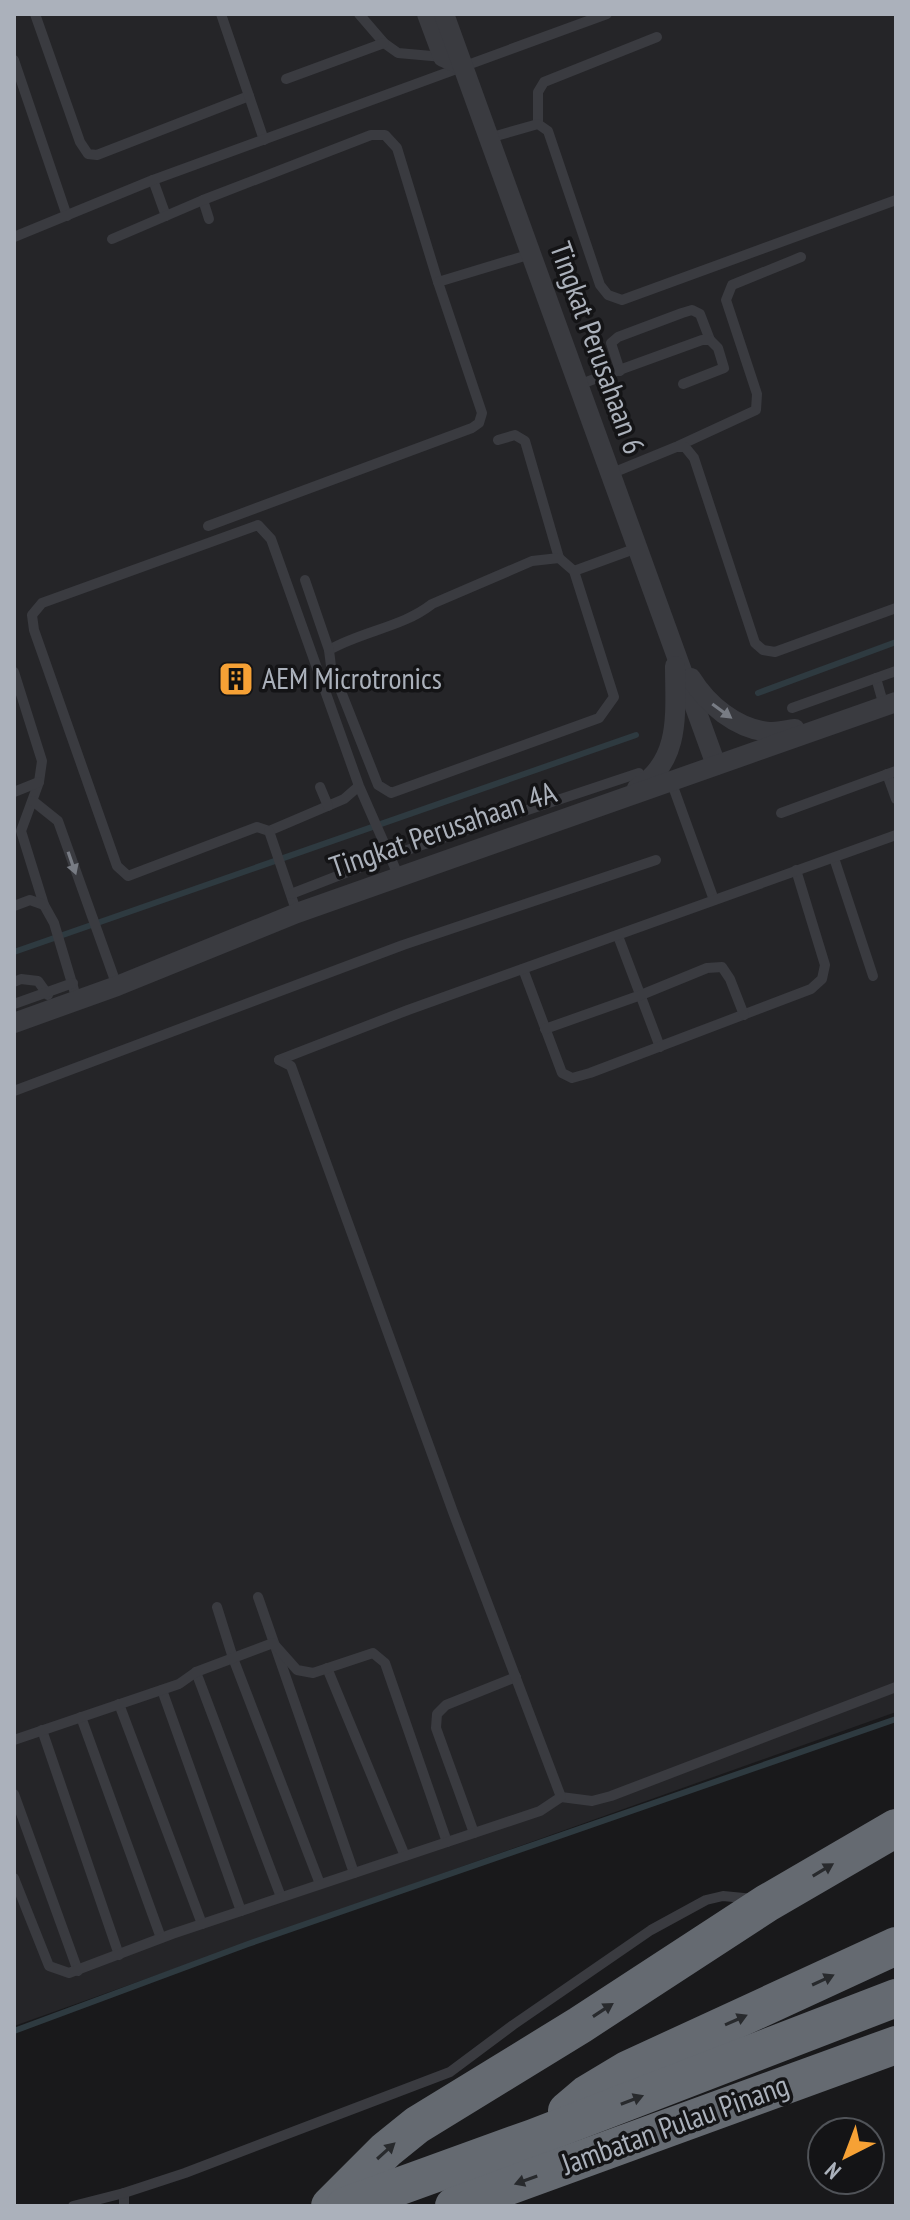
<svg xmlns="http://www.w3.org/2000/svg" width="910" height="2220" font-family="'PT Sans Narrow',sans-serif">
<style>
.built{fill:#252528}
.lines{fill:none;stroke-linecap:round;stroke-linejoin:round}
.stream{stroke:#2e3a40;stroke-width:6}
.service{stroke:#3a3b40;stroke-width:10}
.minor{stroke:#3a3b40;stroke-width:20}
.motorway{stroke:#656a71;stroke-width:38}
.oneway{fill:#787c84}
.oneway2{fill:#282a2d}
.labels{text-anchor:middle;stroke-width:7;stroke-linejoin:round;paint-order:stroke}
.street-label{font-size:30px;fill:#abb1bb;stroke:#141416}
.poi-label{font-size:30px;fill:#abb1bb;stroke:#141416;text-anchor:start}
</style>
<rect width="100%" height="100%" fill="#19191b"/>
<path class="built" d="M 14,14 L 896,14 L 896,1712 L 14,2026 Z"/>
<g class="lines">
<g class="stream">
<path d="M 758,693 L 896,642"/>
<path d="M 14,952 L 636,735"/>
<path d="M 14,2031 L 248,1944 L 896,1719"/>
</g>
<g class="service">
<path d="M 35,14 L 80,142 L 88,154 L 97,155 L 249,96"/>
<path d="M 221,14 L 264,140"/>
<path d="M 359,14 L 384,43 L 398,53 L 443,57"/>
<path d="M 14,60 L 67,216"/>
<path d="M 286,79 L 384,43"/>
<path d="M 538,124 L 538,92 L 544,82 L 657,37"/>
<path d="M 489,138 L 538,124 L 548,131 L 600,285 L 608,295 L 622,300 L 896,200"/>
<path d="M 153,180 L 166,216"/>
<path d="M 203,200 L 209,219"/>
<path d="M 14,237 L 153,180 L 607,14"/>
<path d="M 112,239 L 203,200 L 371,135 L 385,135 L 397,148 L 438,282"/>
<path d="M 620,371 L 611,343 L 618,337 L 682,313 L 692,310 L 700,314 L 710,340"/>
<path d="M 578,385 L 702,340 L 710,340 L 718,348 L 724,368 L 683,384"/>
<path d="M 498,440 L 515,435 L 525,441 L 559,558"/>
<path d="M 678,446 L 756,410 L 757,394 L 726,300 L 732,285 L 801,257"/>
<path d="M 610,474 L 676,447 L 685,447 L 694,458 L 755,643 L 763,650 L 775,652 L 896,608"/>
<path d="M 208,526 L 472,428 L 479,423 L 482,413 L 438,282 L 531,254"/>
<path d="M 574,571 L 614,697 L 599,718 L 391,793 L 378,785 L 331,666 L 329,650 C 362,631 403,627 432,604 L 532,561 L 559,558 L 574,571 L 637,548"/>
<path d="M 305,580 L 329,650"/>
<path d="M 14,672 L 42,761 L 39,782 L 21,831 L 44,905 L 54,923 L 77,1000"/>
<path d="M 876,678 L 884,706"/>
<path d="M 792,708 L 896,671"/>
<path d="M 887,774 L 896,799"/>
<path d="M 671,781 L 714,900"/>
<path d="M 359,786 L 344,799 L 269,831 L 257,827 L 128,876 L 117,866 L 34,630 L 32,615 L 42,603 L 258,525 L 271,539 L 359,786 L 399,877"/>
<path d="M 320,787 L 328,806"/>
<path d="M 14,792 L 39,782"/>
<path d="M 33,801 L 58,821 L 117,986"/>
<path d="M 781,813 L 896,771"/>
<path d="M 269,831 L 297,913"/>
<path d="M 834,858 L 873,976"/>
<path d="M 291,894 L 389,856 L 639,773"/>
<path d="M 14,906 L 30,900 L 44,905"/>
<path d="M 618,936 L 660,1047"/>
<path d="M 523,969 L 562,1073 L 572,1078 L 590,1073 L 811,989 L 822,979 L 825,965 L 796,870"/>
<path d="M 14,982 L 21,979 L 38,981 L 48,995"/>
<path d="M 14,1004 L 73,983"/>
<path d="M 545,1029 L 641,995 L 707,968 L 722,967 L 730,979 L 744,1015"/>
<path d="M 279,1060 L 408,1010 L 896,835"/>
<path d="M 14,1091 L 403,945 L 656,860"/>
<path d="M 258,1597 L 354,1873"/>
<path d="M 217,1607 L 233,1658 L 320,1884"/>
<path d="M 327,1668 L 405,1856"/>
<path d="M 196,1672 L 281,1897"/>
<path d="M 162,1690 L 241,1911"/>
<path d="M 119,1704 L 202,1924"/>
<path d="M 81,1717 L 161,1938"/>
<path d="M 42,1730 L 119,1955"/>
<path d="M 14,1740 L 179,1684 L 196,1672 L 273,1643 L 297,1670 L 313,1673 L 373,1653 L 385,1663 L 447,1842"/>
<path d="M 14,1794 L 78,1971"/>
<path d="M 561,1797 L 592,1801 L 611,1796 L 896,1687"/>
<path d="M 474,1833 L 436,1728 L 437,1714 L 446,1705 L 516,1677"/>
<path d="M 14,1878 L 49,1966 L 69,1973 L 172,1934 L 540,1811 L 561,1797 L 453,1512 L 291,1066 L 279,1060"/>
<path d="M 124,2193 L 124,2206"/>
<path d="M 73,2206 L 124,2193 L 185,2173 L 450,2072 L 513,2025 L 651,1930 L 706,1900 L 723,1896 L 754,1899"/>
</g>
<g class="minor">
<path d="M 427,14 L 443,57 L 463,66"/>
<path d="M 444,14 L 716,765"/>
<path d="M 691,678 C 707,704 736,729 769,732 C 777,732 786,730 795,729"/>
<path d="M 637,788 C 682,761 675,711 675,666"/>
<path d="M 14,1023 L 117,986 L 297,913 L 896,702"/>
</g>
<g class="motorway">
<path d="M 567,2111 L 587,2094 L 627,2070 L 896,1946"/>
<path d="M 330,2206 L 386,2150 L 417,2125 L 580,2025 L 767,1903 L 896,1828"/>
<path d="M 345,2206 L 533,2138 L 896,1998"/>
<path d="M 454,2206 L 896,2045"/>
</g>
</g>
<defs><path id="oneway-solid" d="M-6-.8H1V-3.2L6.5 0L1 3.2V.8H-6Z" transform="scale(2)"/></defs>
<g class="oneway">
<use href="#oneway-solid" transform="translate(722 711) rotate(36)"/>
<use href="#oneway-solid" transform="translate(72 863) rotate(71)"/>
</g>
<g class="oneway2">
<use href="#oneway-solid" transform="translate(823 1870) rotate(-31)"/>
<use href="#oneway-solid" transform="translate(823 1980) rotate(-25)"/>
<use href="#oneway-solid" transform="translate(603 2010) rotate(-33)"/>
<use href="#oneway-solid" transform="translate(736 2020) rotate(-24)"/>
<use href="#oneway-solid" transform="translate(632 2100) rotate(-21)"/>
<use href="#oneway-solid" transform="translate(386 2151) rotate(-42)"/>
<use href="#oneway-solid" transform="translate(526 2180) rotate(160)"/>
</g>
<defs>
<symbol id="building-square" viewBox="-11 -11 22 22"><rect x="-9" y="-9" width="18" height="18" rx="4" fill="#f6a135" stroke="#141416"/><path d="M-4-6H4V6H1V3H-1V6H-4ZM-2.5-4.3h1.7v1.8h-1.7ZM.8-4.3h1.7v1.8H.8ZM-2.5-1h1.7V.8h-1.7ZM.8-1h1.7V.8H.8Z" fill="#111"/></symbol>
</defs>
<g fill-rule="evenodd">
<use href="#building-square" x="216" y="659" width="40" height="40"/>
</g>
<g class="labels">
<g class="street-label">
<text transform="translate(597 348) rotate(70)" y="10">Tingkat Perusahaan 6</text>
<text transform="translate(443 830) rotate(-19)" y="10">Tingkat Perusahaan 4A</text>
<text transform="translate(675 2125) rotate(-20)" y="10">Jambatan Pulau Pinang</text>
</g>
<g class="poi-label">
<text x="262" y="689">AEM Microtronics</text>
</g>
</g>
<rect width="910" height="2220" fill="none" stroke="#abb1bb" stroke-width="32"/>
<g transform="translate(846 2156) rotate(222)"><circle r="38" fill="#141416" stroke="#505358" stroke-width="2"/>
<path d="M0-6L14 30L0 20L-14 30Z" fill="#f6a135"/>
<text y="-12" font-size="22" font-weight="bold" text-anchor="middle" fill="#abb1bb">N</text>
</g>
</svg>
